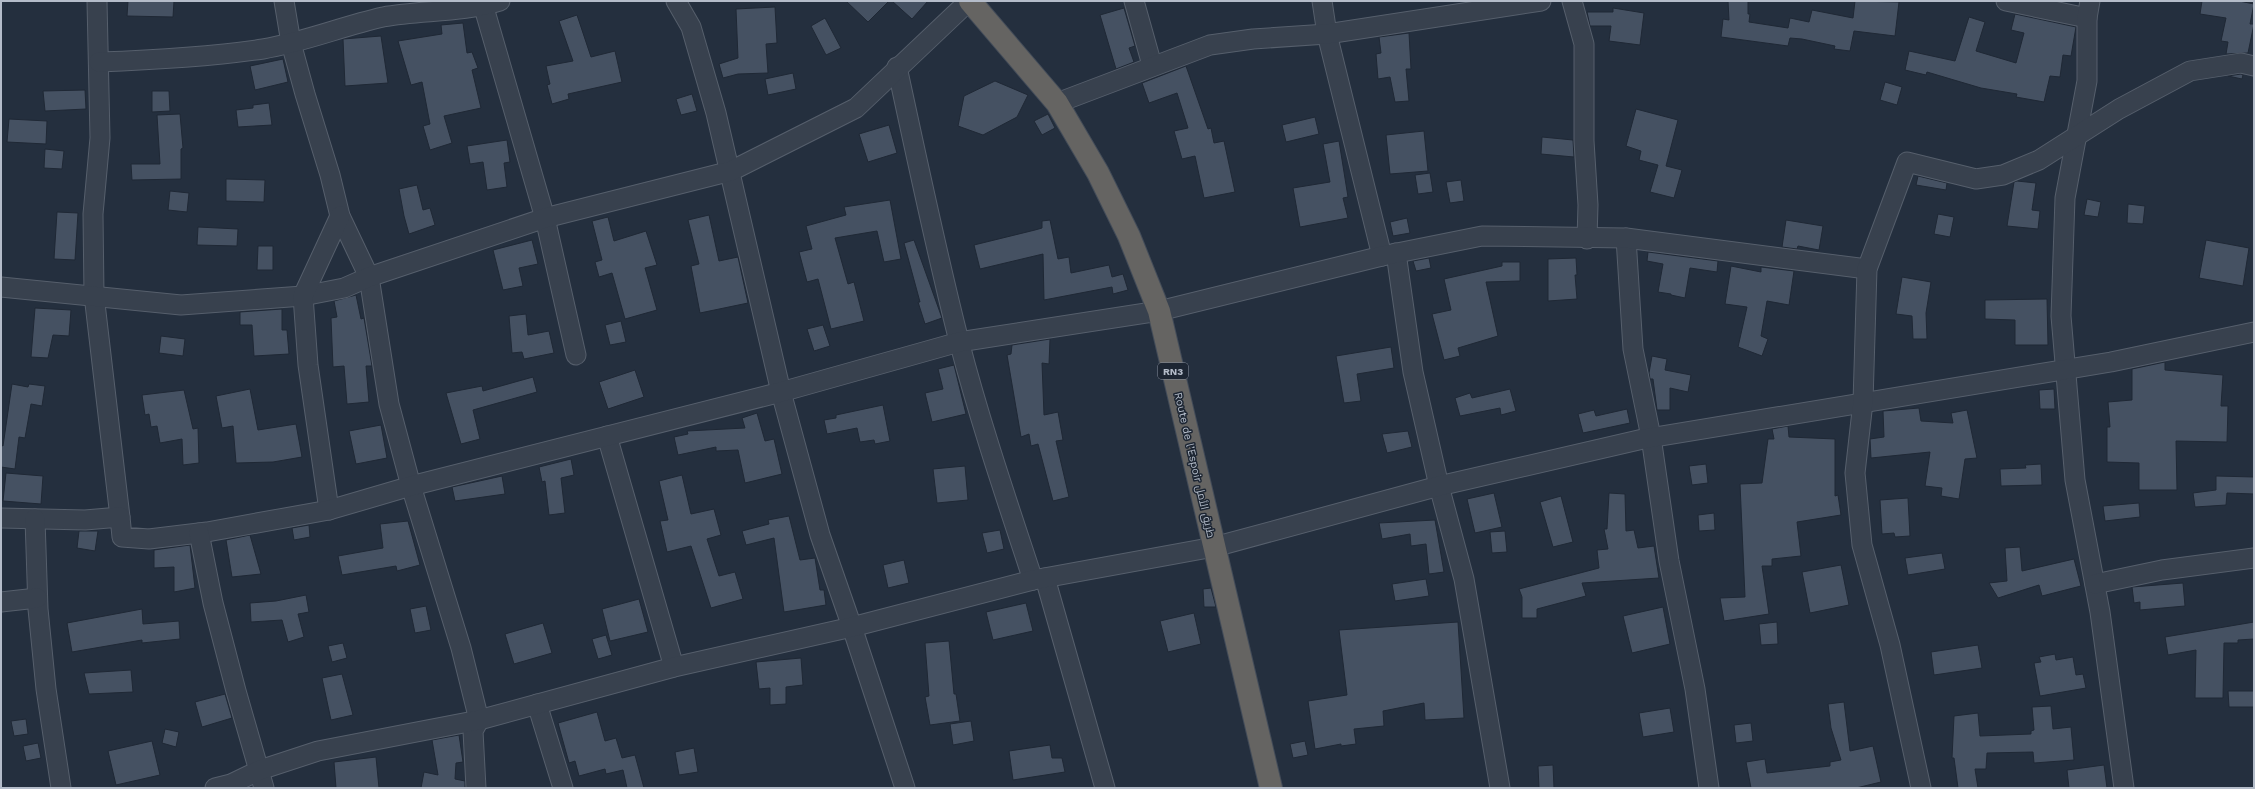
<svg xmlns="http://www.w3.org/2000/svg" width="2255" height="789" font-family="'Work Sans',Cairo,sans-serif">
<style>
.building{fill:#455162;stroke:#1f2835}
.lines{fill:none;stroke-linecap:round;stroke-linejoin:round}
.minor-casing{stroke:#565f6c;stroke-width:21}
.trunk-casing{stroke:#434c59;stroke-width:24}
.minor{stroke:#38414e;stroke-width:19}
.trunk{stroke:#656462;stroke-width:22}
.labels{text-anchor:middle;stroke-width:3;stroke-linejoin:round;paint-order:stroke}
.shield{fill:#1d2633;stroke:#878f9c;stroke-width:1}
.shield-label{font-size:10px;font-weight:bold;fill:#b4bcc9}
.street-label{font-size:11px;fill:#b4bcc9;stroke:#1d2633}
</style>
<rect width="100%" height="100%" fill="#242f3e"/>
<g class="building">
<path d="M 128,1 L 174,1 L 173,17 L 127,16 Z"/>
<path d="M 846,1 L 889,1 L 868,22 Z"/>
<path d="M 892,1 L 928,1 L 912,19 Z"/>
<path d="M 1728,1 L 1748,1 L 1748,14 L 1750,14 L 1749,22 L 1788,28 L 1790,18 L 1809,22 L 1812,10 L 1853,18 L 1855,1 L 1899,2 L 1895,36 L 1854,31 L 1850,51 L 1834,49 L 1835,46 L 1802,39 L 1790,38 L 1788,46 L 1721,37 L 1723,19 L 1729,20 Z"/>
<path d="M 2202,1 L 2239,1 L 2254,4 L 2250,24 L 2254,24 L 2248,53 L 2226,54 L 2228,42 L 2221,41 L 2226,18 L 2200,14 Z"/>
<path d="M 775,7 L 777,43 L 766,44 L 768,73 L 738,74 L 723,78 L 719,64 L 738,58 L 736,9 Z"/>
<path d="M 1124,8 L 1135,46 L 1129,48 L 1134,62 L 1116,69 L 1100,15 Z"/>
<path d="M 1613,8 L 1644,13 L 1640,45 L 1609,41 L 1611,26 L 1590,26 L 1587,12 L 1613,12 Z"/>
<path d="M 2015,14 L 2076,27 L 2071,56 L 2063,55 L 2060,77 L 2050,76 L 2044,102 L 2016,97 L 2017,94 L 1981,88 L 1927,72 L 1926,75 L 1905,70 L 1909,51 L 1955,61 L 1969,17 L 1985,22 L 1976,51 L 2016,63 L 2024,33 L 2011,30 Z"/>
<path d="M 577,15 L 591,57 L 615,51 L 622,82 L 568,94 L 569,99 L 552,104 L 547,85 L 550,84 L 546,66 L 573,61 L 559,21 Z"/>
<path d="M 825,18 L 841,48 L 826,55 L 811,26 Z"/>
<path d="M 463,23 L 467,53 L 472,52 L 478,68 L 472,70 L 481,108 L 444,116 L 452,143 L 430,150 L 423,126 L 430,124 L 422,82 L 411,85 L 398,41 L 442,34 L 441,25 Z"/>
<path d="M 1409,33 L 1411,69 L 1406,69 L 1409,101 L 1395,102 L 1390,77 L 1378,79 L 1376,54 L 1381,53 L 1379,37 Z"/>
<path d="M 381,36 L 388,83 L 345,86 L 343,39 Z"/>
<path d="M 283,59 L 288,82 L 255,90 L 250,66 Z"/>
<path d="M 1186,66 L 1208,129 L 1211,128 L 1214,143 L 1224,141 L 1235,192 L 1204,198 L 1195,156 L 1182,159 L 1174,131 L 1188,128 L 1177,93 L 1149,103 L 1142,83 Z"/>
<path d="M 793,73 L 796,89 L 768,95 L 765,79 Z"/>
<path d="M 2241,74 L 2243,75 L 2242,79 L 2228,76 Z"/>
<path d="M 995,81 L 1028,95 L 1017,117 L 983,135 L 958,126 L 964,96 Z"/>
<path d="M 1885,82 L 1902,87 L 1897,105 L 1880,100 Z"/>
<path d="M 85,90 L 86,109 L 45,111 L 43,91 Z"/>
<path d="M 152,91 L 169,91 L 170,111 L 152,112 Z"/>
<path d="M 692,94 L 697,111 L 681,115 L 676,99 Z"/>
<path d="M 269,103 L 272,125 L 238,127 L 236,110 L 253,108 L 253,105 Z"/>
<path d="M 1636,109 L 1678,120 L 1666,166 L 1682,170 L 1674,198 L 1650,192 L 1658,165 L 1639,160 L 1641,151 L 1626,146 Z"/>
<path d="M 180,114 L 183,148 L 181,149 L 181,179 L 132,180 L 131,164 L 160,164 L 157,115 Z"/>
<path d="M 1048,114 L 1055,128 L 1042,135 L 1034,121 Z"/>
<path d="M 1315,117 L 1319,134 L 1286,142 L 1282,125 Z"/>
<path d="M 9,119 L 47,121 L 46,144 L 7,142 Z"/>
<path d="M 889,125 L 897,153 L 868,162 L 859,134 Z"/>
<path d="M 1424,131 L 1428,171 L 1390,174 L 1386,135 Z"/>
<path d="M 1542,137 L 1573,140 L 1574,157 L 1541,154 Z"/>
<path d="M 507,140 L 510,162 L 504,163 L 507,187 L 487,190 L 483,162 L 470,164 L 467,146 Z"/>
<path d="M 1339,141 L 1348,197 L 1343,198 L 1348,218 L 1300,227 L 1293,188 L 1330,182 L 1323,144 Z"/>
<path d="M 45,149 L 64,151 L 62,169 L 44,168 Z"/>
<path d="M 1430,173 L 1433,192 L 1418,194 L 1415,175 Z"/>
<path d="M 1918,176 L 1947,183 L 1946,190 L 1916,185 Z"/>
<path d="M 226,179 L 265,180 L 264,202 L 226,201 Z"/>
<path d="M 1461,180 L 1464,201 L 1450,203 L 1446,182 Z"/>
<path d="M 2017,181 L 2036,183 L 2032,210 L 2040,211 L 2038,229 L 2007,226 L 2014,182 Z"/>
<path d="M 417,185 L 423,210 L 430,208 L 435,225 L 409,234 L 404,216 L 399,189 Z"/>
<path d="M 170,191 L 189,193 L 187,212 L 168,210 Z"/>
<path d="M 2087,199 L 2101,202 L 2098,217 L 2084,215 Z"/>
<path d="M 890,200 L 901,259 L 884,262 L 877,231 L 835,238 L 848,284 L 854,282 L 864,321 L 831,329 L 818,279 L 807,282 L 799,252 L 812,249 L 806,226 L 846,215 L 844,207 Z"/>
<path d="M 2128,204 L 2145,206 L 2143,224 L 2127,223 Z"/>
<path d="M 57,212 L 78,213 L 75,260 L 54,259 Z"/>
<path d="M 1938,214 L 1954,217 L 1950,237 L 1934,234 Z"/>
<path d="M 709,215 L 719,261 L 738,257 L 748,303 L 700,313 L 691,266 L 699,264 L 688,220 Z"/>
<path d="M 608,217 L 614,241 L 646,231 L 657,265 L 645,268 L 657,310 L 625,319 L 612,273 L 599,277 L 595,262 L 602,260 L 592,221 Z"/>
<path d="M 1407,218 L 1410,233 L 1393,236 L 1390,222 Z"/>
<path d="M 1050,220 L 1058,259 L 1069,257 L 1071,273 L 1109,265 L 1112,277 L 1123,274 L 1128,290 L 1113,294 L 1112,287 L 1044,300 L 1043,254 L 980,269 L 974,245 L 1035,230 L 1042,228 L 1042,221 Z"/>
<path d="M 1786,220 L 1823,226 L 1819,250 L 1798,246 L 1797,249 L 1782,247 Z"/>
<path d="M 198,227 L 238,229 L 237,246 L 197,245 Z"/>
<path d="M 532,240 L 538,264 L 519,268 L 523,286 L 503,290 L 493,250 Z"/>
<path d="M 914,240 L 942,318 L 925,324 L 918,302 L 920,302 L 904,243 Z"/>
<path d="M 2206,240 L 2249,248 L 2243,286 L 2199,278 Z"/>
<path d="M 258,246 L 273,246 L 273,270 L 257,270 Z"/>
<path d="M 1648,252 L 1718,261 L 1717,272 L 1690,268 L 1685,298 L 1671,295 L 1671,294 L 1658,292 L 1663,264 L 1647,261 Z"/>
<path d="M 1429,258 L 1431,268 L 1416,271 L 1413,261 Z"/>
<path d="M 1576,258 L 1577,275 L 1575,275 L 1577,299 L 1548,301 L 1548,259 Z"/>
<path d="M 1502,262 L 1520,262 L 1520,281 L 1486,282 L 1498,336 L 1458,348 L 1460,356 L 1444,360 L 1432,314 L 1451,310 L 1444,279 L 1502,266 Z"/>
<path d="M 1731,266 L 1761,272 L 1761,267 L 1794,271 L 1789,305 L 1767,301 L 1761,336 L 1768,339 L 1762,356 L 1738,347 L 1747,307 L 1725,304 Z"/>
<path d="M 1902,277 L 1931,282 L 1926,313 L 1927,339 L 1913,339 L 1912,316 L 1896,314 Z"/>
<path d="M 356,295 L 361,319 L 364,318 L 372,366 L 366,366 L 369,402 L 347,404 L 344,366 L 333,367 L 331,318 L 337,317 L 334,301 Z"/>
<path d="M 2047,299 L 2048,345 L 2015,345 L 2015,320 L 1985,319 L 1985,300 Z"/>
<path d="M 35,308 L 71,310 L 69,336 L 53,335 L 48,358 L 31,357 Z"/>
<path d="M 282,309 L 282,330 L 287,330 L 289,354 L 254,356 L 252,325 L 240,325 L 240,312 Z"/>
<path d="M 526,314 L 528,335 L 549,331 L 554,353 L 524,359 L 522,352 L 512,353 L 509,316 Z"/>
<path d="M 621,321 L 626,342 L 610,345 L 605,325 Z"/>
<path d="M 823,325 L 830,346 L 814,351 L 807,329 Z"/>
<path d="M 161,336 L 185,339 L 183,356 L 159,353 Z"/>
<path d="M 1050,339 L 1049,364 L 1042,363 L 1044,415 L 1058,412 L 1063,440 L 1056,441 L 1069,497 L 1053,501 L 1038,444 L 1031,446 L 1029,434 L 1021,437 L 1007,355 L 1011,354 L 1012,345 Z"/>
<path d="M 1391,347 L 1394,368 L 1357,374 L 1361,401 L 1344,403 L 1336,356 Z"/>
<path d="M 1652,356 L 1667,359 L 1665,370 L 1691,375 L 1688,392 L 1670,388 L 1670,410 L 1657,410 L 1653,379 L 1650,379 L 1649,373 Z"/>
<path d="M 2165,362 L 2165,370 L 2223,375 L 2221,406 L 2228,406 L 2227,442 L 2176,441 L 2177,490 L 2139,490 L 2139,463 L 2107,462 L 2107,427 L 2110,427 L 2108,402 L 2132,400 L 2132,369 Z"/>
<path d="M 954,365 L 966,414 L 932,422 L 925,393 L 943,389 L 938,369 Z"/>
<path d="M 635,370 L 644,397 L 608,409 L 599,382 Z"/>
<path d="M 533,377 L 537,392 L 473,410 L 480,439 L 461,444 L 446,393 L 482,386 L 483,391 Z"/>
<path d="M 12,384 L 28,387 L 29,384 L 45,386 L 42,406 L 31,404 L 25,438 L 19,437 L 15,469 L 1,467 L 1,445 L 3,446 Z"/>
<path d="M 250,389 L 258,430 L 296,424 L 302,457 L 273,462 L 236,463 L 233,426 L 222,428 L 216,396 Z"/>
<path d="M 1510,389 L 1516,411 L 1501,415 L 1500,408 L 1460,416 L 1455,398 L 1470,393 L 1472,398 Z"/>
<path d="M 2054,389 L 2055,409 L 2040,409 L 2039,390 Z"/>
<path d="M 184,390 L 193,429 L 198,428 L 199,463 L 183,465 L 182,439 L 160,443 L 157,426 L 151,427 L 149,414 L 145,415 L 142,395 Z"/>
<path d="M 883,405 L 890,441 L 875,444 L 874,440 L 860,442 L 857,428 L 827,434 L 824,420 L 836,418 L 836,415 Z"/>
<path d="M 1919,408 L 1921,421 L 1953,423 L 1951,413 L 1967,410 L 1977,458 L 1965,459 L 1959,499 L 1941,496 L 1942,488 L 1925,486 L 1930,452 L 1871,458 L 1870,439 L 1884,437 L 1883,411 Z"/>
<path d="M 1627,409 L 1630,423 L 1583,433 L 1578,414 L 1594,410 L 1596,416 Z"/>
<path d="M 757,413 L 765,441 L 774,439 L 782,474 L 745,483 L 738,450 L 716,451 L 716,447 L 678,455 L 674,437 L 688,434 L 687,431 L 745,428 L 742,418 Z"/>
<path d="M 381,425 L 387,458 L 356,464 L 349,431 Z"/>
<path d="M 1788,426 L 1789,437 L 1835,439 L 1835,496 L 1838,495 L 1841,515 L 1797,522 L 1801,556 L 1772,559 L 1772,566 L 1762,566 L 1769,614 L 1724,621 L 1720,598 L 1745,597 L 1740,484 L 1762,483 L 1768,439 L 1774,439 L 1772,429 Z"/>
<path d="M 1408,431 L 1412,447 L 1387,453 L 1382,434 Z"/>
<path d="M 571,459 L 574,475 L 561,478 L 565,513 L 549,515 L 545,481 L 542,482 L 539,467 Z"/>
<path d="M 1706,464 L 1708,483 L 1692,485 L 1689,466 Z"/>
<path d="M 2041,464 L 2042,485 L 2001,486 L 2000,469 L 2026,468 L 2025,465 Z"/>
<path d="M 965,466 L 968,500 L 937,503 L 933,469 Z"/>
<path d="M 6,473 L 43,476 L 41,504 L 3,501 Z"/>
<path d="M 682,475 L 691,514 L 714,509 L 721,535 L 707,539 L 719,576 L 735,572 L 743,599 L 711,608 L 691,546 L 667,552 L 660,521 L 668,520 L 659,481 Z"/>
<path d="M 502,476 L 505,494 L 455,501 L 452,487 Z"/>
<path d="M 2216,476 L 2254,477 L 2254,494 L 2227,493 L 2226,505 L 2195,507 L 2193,493 L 2216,490 Z"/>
<path d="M 1494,493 L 1502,527 L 1475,533 L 1467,499 Z"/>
<path d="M 1609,493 L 1625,494 L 1626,531 L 1634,530 L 1638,548 L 1654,546 L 1659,578 L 1582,583 L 1586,596 L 1537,609 L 1537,618 L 1522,618 L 1522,597 L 1519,589 L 1599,568 L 1597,550 L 1608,549 L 1604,529 L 1607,529 Z"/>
<path d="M 1561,496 L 1573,542 L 1553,547 L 1540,502 Z"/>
<path d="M 1908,498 L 1910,536 L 1895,537 L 1894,533 L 1882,534 L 1880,500 Z"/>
<path d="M 2139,503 L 2140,517 L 2105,521 L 2103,506 Z"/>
<path d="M 1714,513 L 1715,530 L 1699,531 L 1698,515 Z"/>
<path d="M 789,516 L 800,560 L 815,558 L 820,590 L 824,590 L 826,605 L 784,612 L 774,538 L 746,545 L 742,531 L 769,524 L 768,520 Z"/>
<path d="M 1435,520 L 1444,572 L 1429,574 L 1426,544 L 1411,546 L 1410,534 L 1382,539 L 1379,523 Z"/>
<path d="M 408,521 L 420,565 L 397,571 L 396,566 L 342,575 L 338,556 L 383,548 L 380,524 Z"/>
<path d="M 309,525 L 310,537 L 294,540 L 292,528 Z"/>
<path d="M 1000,530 L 1004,549 L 987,553 L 982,533 Z"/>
<path d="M 79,531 L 98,531 L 95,551 L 77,548 Z"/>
<path d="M 1505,531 L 1507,552 L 1492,553 L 1490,532 Z"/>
<path d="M 250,535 L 261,574 L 232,577 L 226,540 Z"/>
<path d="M 190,545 L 195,588 L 174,592 L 174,567 L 154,568 L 154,550 Z"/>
<path d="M 2020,547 L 2022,571 L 2074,559 L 2081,586 L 2042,596 L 2039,585 L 1998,598 L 1989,583 L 2007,581 L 2005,548 Z"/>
<path d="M 1942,553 L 1945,569 L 1908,575 L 1905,558 Z"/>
<path d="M 904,560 L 909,583 L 888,588 L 883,565 Z"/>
<path d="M 1841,565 L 1849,605 L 1810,613 L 1802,572 Z"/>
<path d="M 1426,579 L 1429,596 L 1395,601 L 1392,584 Z"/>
<path d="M 2183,583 L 2185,606 L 2140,610 L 2140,602 L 2134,603 L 2132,587 Z"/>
<path d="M 1211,588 L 1216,607 L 1204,607 L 1203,589 Z"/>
<path d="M 306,595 L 309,612 L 298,614 L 304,637 L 288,642 L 282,620 L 251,622 L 250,603 L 276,601 Z"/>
<path d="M 639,599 L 648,632 L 610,641 L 602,609 Z"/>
<path d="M 1026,603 L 1033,631 L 993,640 L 986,612 Z"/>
<path d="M 426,606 L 431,630 L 415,633 L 410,609 Z"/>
<path d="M 1663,607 L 1670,644 L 1632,653 L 1623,616 Z"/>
<path d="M 142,609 L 143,624 L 179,621 L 180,639 L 142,643 L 142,640 L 72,652 L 67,623 Z"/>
<path d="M 1194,613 L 1201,644 L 1168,652 L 1160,621 Z"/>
<path d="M 1458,622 L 1464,718 L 1425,720 L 1424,703 L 1383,711 L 1384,726 L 1354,729 L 1356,744 L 1341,746 L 1341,744 L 1315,749 L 1308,701 L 1347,695 L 1339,630 Z"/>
<path d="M 1777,622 L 1778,644 L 1761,645 L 1759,624 Z"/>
<path d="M 2254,622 L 2254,639 L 2238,640 L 2238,643 L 2224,643 L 2223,698 L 2195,698 L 2196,650 L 2168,655 L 2165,637 Z"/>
<path d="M 543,623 L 552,653 L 514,664 L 505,634 Z"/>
<path d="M 606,635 L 612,655 L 598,659 L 592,639 Z"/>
<path d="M 949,641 L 954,694 L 956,694 L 960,721 L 930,725 L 925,697 L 929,696 L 925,643 Z"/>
<path d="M 343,643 L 347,658 L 332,662 L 328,646 Z"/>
<path d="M 1978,645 L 1982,668 L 1934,675 L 1931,652 Z"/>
<path d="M 2055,654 L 2056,660 L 2073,657 L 2076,675 L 2083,674 L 2086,688 L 2040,696 L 2034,663 L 2041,662 L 2039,657 Z"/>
<path d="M 801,658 L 803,685 L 786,687 L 786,704 L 770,705 L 770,688 L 759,689 L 756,662 Z"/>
<path d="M 131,670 L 133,692 L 89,694 L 84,673 Z"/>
<path d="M 342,674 L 353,715 L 331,720 L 322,678 Z"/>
<path d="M 2228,691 L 2254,691 L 2254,707 L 2229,707 Z"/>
<path d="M 225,694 L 232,718 L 202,727 L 195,702 Z"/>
<path d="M 1844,702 L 1850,751 L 1873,746 L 1881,782 L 1856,788 L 1751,788 L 1746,762 L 1765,759 L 1767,773 L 1830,766 L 1830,762 L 1841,760 L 1831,728 L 1828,704 Z"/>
<path d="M 2051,706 L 2053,729 L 2071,727 L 2074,760 L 2034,763 L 2033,752 L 1987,753 L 1986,769 L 1975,769 L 1978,788 L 1958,788 L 1954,758 L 1952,758 L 1954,716 L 1978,713 L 1980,736 L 2031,734 L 2031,731 L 2034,730 L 2032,707 Z"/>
<path d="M 1670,708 L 1674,732 L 1643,737 L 1639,713 Z"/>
<path d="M 597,712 L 605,741 L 616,738 L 622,758 L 635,755 L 644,788 L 627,788 L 623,770 L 606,774 L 605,769 L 579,776 L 575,761 L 569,763 L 558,723 Z"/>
<path d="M 26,719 L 28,734 L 14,736 L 11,721 Z"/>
<path d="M 971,721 L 974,741 L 953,745 L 950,724 Z"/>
<path d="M 1751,723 L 1753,741 L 1736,743 L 1734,725 Z"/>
<path d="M 165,729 L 179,732 L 176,747 L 162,743 Z"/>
<path d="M 459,735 L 463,762 L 456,763 L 455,779 L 465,781 L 465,788 L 421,788 L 424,772 L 438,775 L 432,740 Z"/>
<path d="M 152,741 L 160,775 L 116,785 L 108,751 Z"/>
<path d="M 1305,741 L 1308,755 L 1293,758 L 1290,744 Z"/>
<path d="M 38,743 L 41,758 L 26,761 L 23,746 Z"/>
<path d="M 1050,745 L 1052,758 L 1062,758 L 1065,772 L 1013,780 L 1009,751 Z"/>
<path d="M 694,748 L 698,772 L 679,775 L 675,752 Z"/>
<path d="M 376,757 L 379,788 L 336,788 L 334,762 Z"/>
<path d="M 1553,765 L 1554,788 L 1539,788 L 1538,766 Z"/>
<path d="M 2104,765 L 2107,788 L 2069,788 L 2067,770 Z"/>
</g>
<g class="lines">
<defs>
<g id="minor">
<path d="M 97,1 L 100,138 L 93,214 L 94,295 L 120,517"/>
<path d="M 284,1 L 291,43 L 305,94 L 330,175 L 340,216 L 369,277 L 389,404 L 411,486 L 461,648 L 479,720 L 473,731 L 476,788"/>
<path d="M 482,1 L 545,218 L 576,355"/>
<path d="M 676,1 L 691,27 L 716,113 L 781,392 L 820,535 L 852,627 L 905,788"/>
<path d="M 1134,1 L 1152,65"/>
<path d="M 1322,1 L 1327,34 L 1382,256"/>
<path d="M 1572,1 L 1584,44 L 1584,141 L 1588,205 L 1587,239"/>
<path d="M 2006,1 L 2087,18"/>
<path d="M 2090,1 L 2087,18 L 2087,81 L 2065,198 L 2061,316 L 2075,480 L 2100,612 L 2124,788"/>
<path d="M 99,62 C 154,60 209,57 263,49 C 304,42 343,26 383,17 C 422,10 462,13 500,1"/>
<path d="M 897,67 C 917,159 936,251 959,341 C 980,422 1007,501 1033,580"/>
<path d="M 1057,103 L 1210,45 L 1253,39 L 1327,34 L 1541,1"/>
<path d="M 1626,238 L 1633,349 L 1651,437 L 1669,561 L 1695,689 L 1709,788"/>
<path d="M 1396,253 L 1413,372 L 1439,486 L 1464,579 L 1500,788"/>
<path d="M 1,287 L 181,305 L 303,296 L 344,288 L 369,277 L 545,218 L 731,171 L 856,108 L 969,1"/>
<path d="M 607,436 L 674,667"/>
<path d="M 329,510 L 308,365 L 303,296 L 340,216"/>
<path d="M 1,518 L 85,520 L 120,517 L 122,537 L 149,539 L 207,532 L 329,510 L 411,486 L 781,392 L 959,342 L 1159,311 L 1382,256 L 1482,236 L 1626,238 L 1867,269"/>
<path d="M 35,519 L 38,609 L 46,689 L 61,788"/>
<path d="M 199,533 L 213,603 L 236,691 L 264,788"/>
<path d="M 1045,578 L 1105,788"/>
<path d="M 2095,584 L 2162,570 L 2254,558"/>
<path d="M 1,602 L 37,598"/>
<path d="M 537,704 L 563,788"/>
<path d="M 215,788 L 231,784 L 260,770 L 318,751 L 479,720 L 674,667 L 852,627 L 1033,580 L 1214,547 L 1439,486 L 1643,439 L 2111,362 L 2254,332"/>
<path d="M 1921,788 L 1890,645 L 1862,545 L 1855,473 L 1863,402 L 1867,269 L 1907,162 L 1976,179 L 2003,175 L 2039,160 L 2119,109 L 2190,71 L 2241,63 L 2254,66"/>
</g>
<path id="trunk" d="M 970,1 L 1057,103 L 1098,173 L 1129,236 L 1159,311 L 1271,788"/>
</defs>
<use href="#minor" class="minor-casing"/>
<use href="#trunk" class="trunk-casing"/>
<use href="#minor" class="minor"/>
<use href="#trunk" class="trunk"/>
</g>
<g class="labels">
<rect class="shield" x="1158" y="363" width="30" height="16" rx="3"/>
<g class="shield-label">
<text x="1173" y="375">RN3</text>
</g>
<g class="street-label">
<text transform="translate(1195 465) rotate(77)" y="4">Route de l’Espoir طريق الأمل</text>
</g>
</g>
<rect width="2255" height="789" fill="none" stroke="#b4bcc9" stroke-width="4"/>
</svg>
